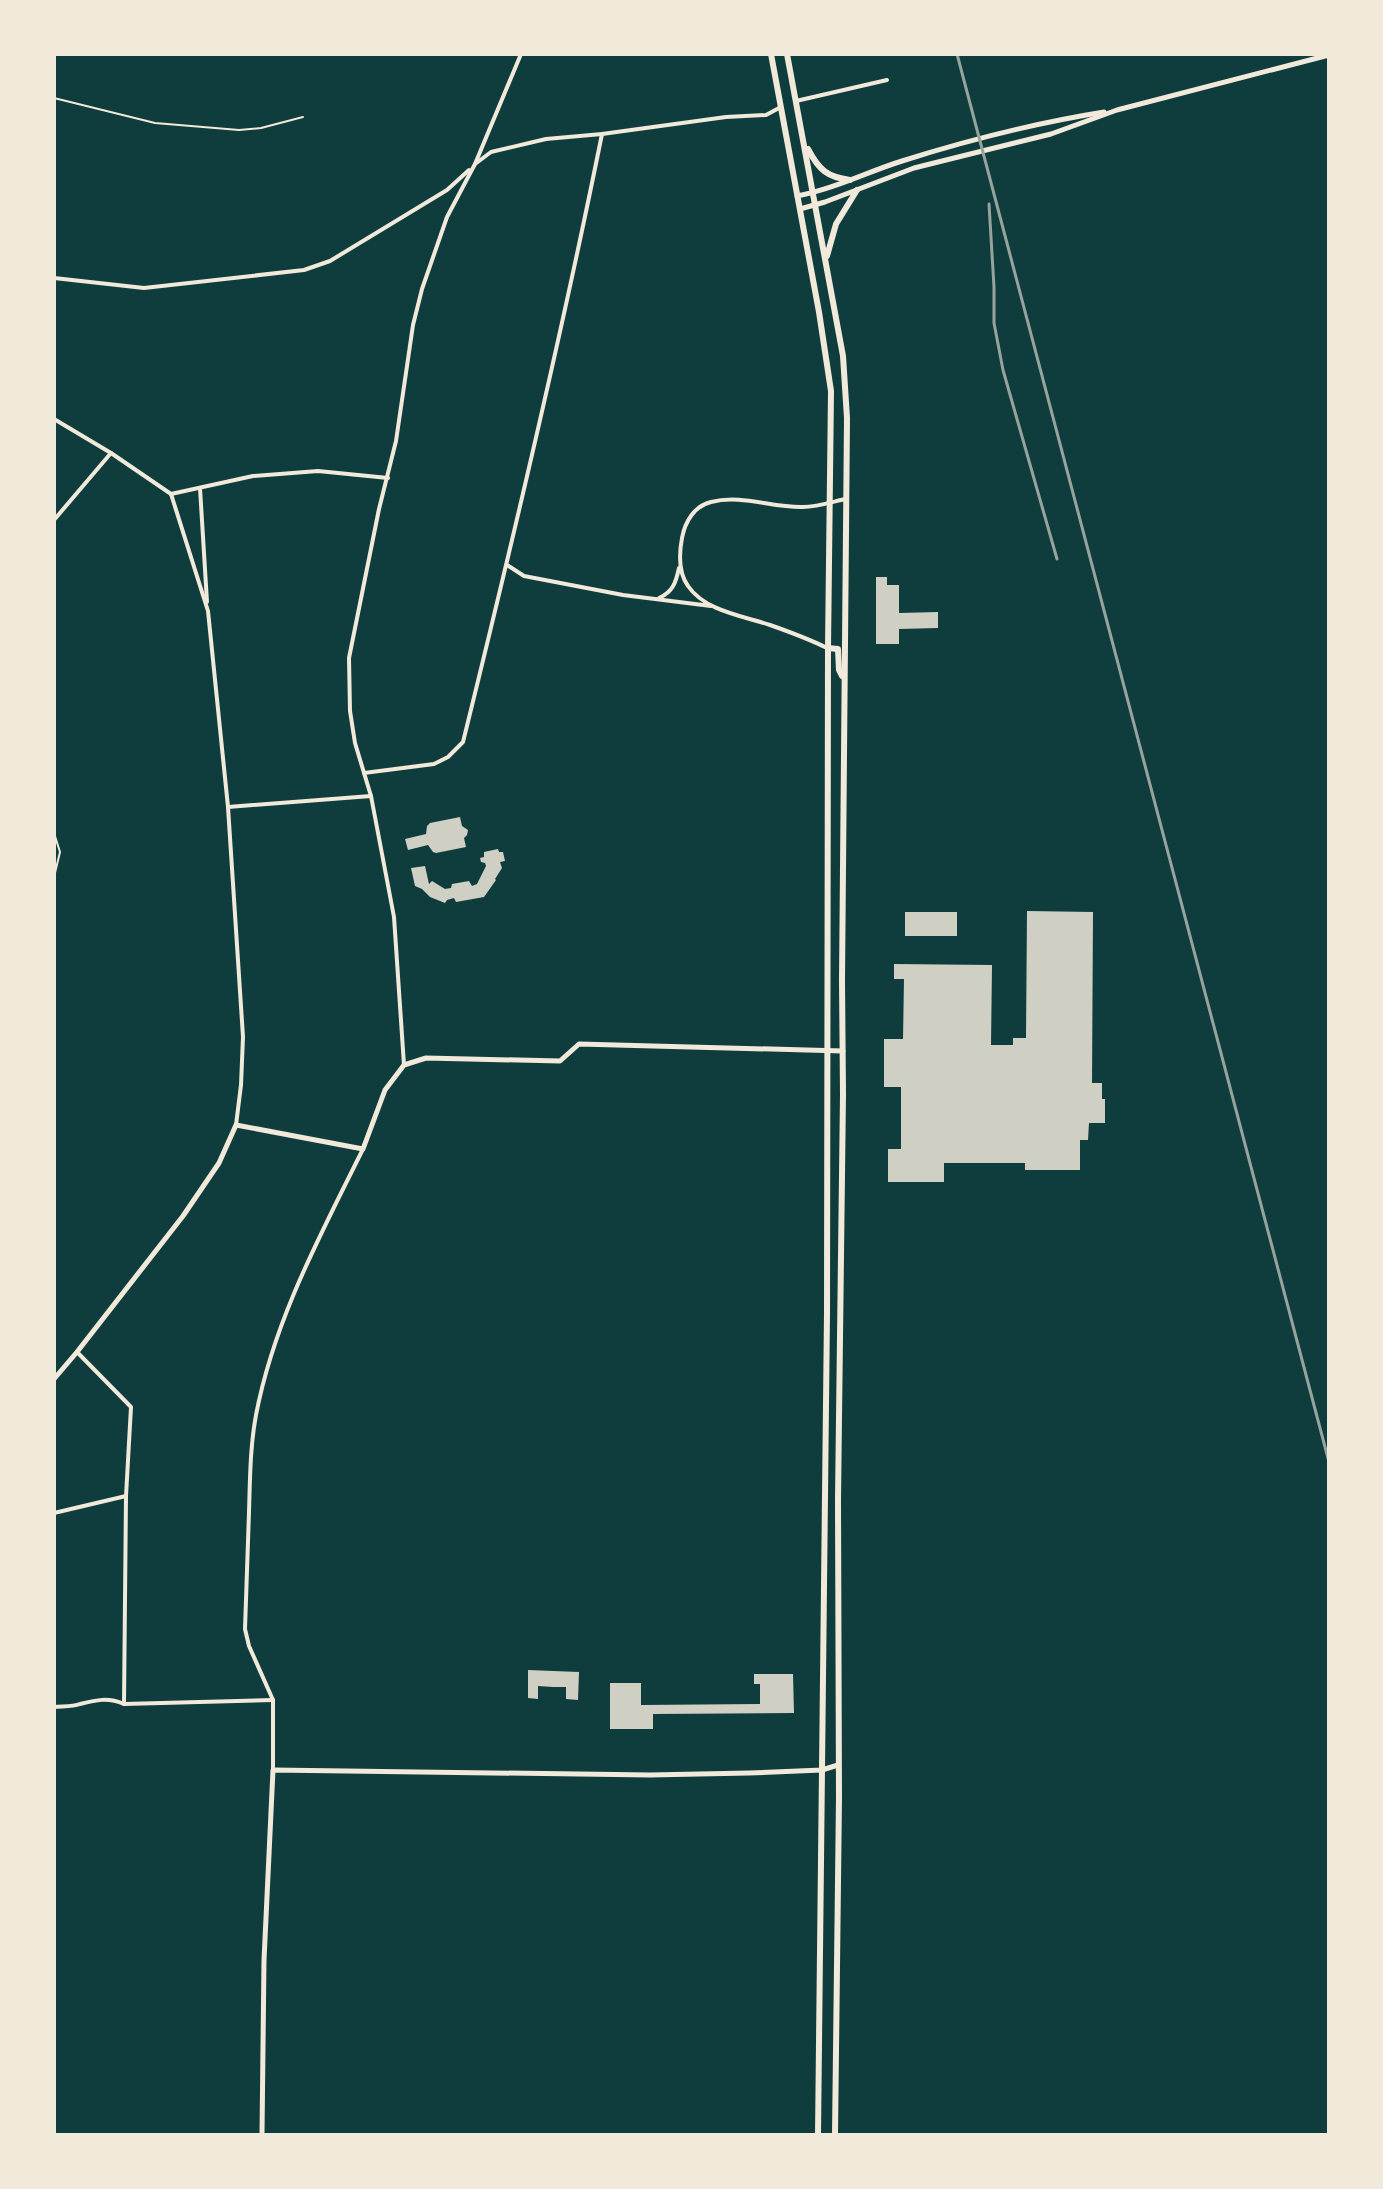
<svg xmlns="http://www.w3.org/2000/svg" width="1383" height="2189" font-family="'DM Sans',sans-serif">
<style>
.building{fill:#cfcfc3}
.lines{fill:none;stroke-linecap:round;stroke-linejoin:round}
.path{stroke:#f1e9da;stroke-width:2}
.minor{stroke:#f1e9da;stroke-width:4}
.tertiary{stroke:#f1e9da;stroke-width:5}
.secondary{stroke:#f1e9da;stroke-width:6}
.rail{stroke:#97a49c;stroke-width:3}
</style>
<rect width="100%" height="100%" fill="#0f3d3e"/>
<g class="building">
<path d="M 876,577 L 887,577 L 887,585 L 899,585 L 899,613 L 938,612 L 938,628 L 899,629 L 899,644 L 876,644 Z"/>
<path d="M 460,817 L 462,826 L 468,830 L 467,835 L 464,838 L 466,847 L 436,853 L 433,852 L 428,845 L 408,850 L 405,839 L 426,834 L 427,826 L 430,823 Z"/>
<path d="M 498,849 L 499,852 L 503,852 L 505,861 L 500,862 L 502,868 L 495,879 L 496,880 L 484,897 L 456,902 L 454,898 L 447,900 L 445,903 L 430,897 L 422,889 L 415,886 L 411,868 L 425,866 L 429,884 L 432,881 L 445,889 L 451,888 L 452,884 L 469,881 L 472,886 L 477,884 L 486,866 L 485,863 L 481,862 L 480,858 L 484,857 L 484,852 Z"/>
<path d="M 1027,911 L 1093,912 L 1092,1083 L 1102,1083 L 1102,1099 L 1105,1099 L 1105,1123 L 1089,1123 L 1088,1140 L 1080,1140 L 1080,1170 L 1025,1170 L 1025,1163 L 944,1163 L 944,1182 L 888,1182 L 888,1149 L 901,1149 L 901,1087 L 884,1087 L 884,1039 L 903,1039 L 904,979 L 894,979 L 894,964 L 992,965 L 991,1045 L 1013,1045 L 1013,1038 L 1026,1038 Z"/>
<rect x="905" y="912" width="52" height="24"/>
<path d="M 528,1670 L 579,1672 L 578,1700 L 566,1699 L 566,1687 L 553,1687 L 538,1686 L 538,1699 L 528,1698 Z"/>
<path d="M 754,1674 L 793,1674 L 794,1713 L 653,1714 L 653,1729 L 610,1729 L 610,1683 L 641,1683 L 641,1705 L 760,1704 L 760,1684 L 754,1684 Z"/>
</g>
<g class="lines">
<g class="path">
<path d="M 54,98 L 155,123 L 239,130 L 261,128 L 303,117"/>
<path d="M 54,833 L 60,852 L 54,877"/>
</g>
<g class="minor">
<path d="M 796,101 L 887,80"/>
<path d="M 475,164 L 491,152 L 546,139 L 602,134 L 726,117 L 766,115 L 781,107"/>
<path d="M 54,278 L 144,288 L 304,270 L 330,261 L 447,190 L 469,170"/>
<path d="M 54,419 L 111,453 L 171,494 L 208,611 L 228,807 L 243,1037 L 241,1085 L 236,1125"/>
<path d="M 200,488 L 207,602"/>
<path d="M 171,494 L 253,476 L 318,471 L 388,478"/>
<path d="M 54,520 L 111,453"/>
<path d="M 507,565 L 524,576 L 623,595 L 711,606"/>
<path d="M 659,598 C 673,592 676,582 679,568"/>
<path d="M 827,648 C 809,639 790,632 770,625 C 743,616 705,611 688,586 C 678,572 679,554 682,538 C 685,522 694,506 711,502 C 742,494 772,508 803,507 C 817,507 832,502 845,499"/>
<path d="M 364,773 L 434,764 L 448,757 L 463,742 C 513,540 561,338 602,134"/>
<path d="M 228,807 L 371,796"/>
<path d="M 404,1065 L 394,917 L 371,796 L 355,743 L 350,711 L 349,658 L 379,509 L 396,441 L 413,325 L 422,289 L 447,217 L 475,164 L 521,54"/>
<path d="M 77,1352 L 131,1407 L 126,1496 L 124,1704"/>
<path d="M 54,1513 L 126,1496"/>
<path d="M 54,1707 C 62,1706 72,1707 80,1704 C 96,1700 108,1697 124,1704 L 273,1700"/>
<path d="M 273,1770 L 273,1700 L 249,1646 L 245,1629 C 246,1590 248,1551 249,1512 C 250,1480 250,1447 256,1415 C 274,1320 321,1234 363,1149"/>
</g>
<g class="tertiary">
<path d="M 797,196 C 834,189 867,172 902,161 C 968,140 1036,123 1104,112"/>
<path d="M 800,209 L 825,202 L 914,168 L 1051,134 L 1117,110 L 1329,55"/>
<path d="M 54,1379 L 77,1352 L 183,1216 L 219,1163 L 236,1125 L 363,1149 L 385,1090 L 404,1065 L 426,1058 L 560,1061 L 579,1044 L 843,1051"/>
<path d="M 262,2135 L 264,1960 L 273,1770 L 650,1775 L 749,1773 L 822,1770 L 838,1765"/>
</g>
<g class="secondary">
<path d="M 771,54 L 819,312 L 831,391 L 828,648 L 827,1313 L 818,2135"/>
<path d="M 787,54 L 843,356 L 847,418 L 842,981 L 843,1094 L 838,1500 L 839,1797 L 835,2135"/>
<path d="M 808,149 C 819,170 827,177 850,180"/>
<path d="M 827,256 L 836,224 L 857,190"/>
<path d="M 828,648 L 838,649 L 839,670 L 842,676"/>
</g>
<g class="rail">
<path d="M 957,54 L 1329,1462"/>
<path d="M 989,204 L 994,287 L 994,323 L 1003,370 L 1057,559"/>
</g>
</g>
<rect width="1383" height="2189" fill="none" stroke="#f1e9da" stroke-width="112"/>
</svg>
